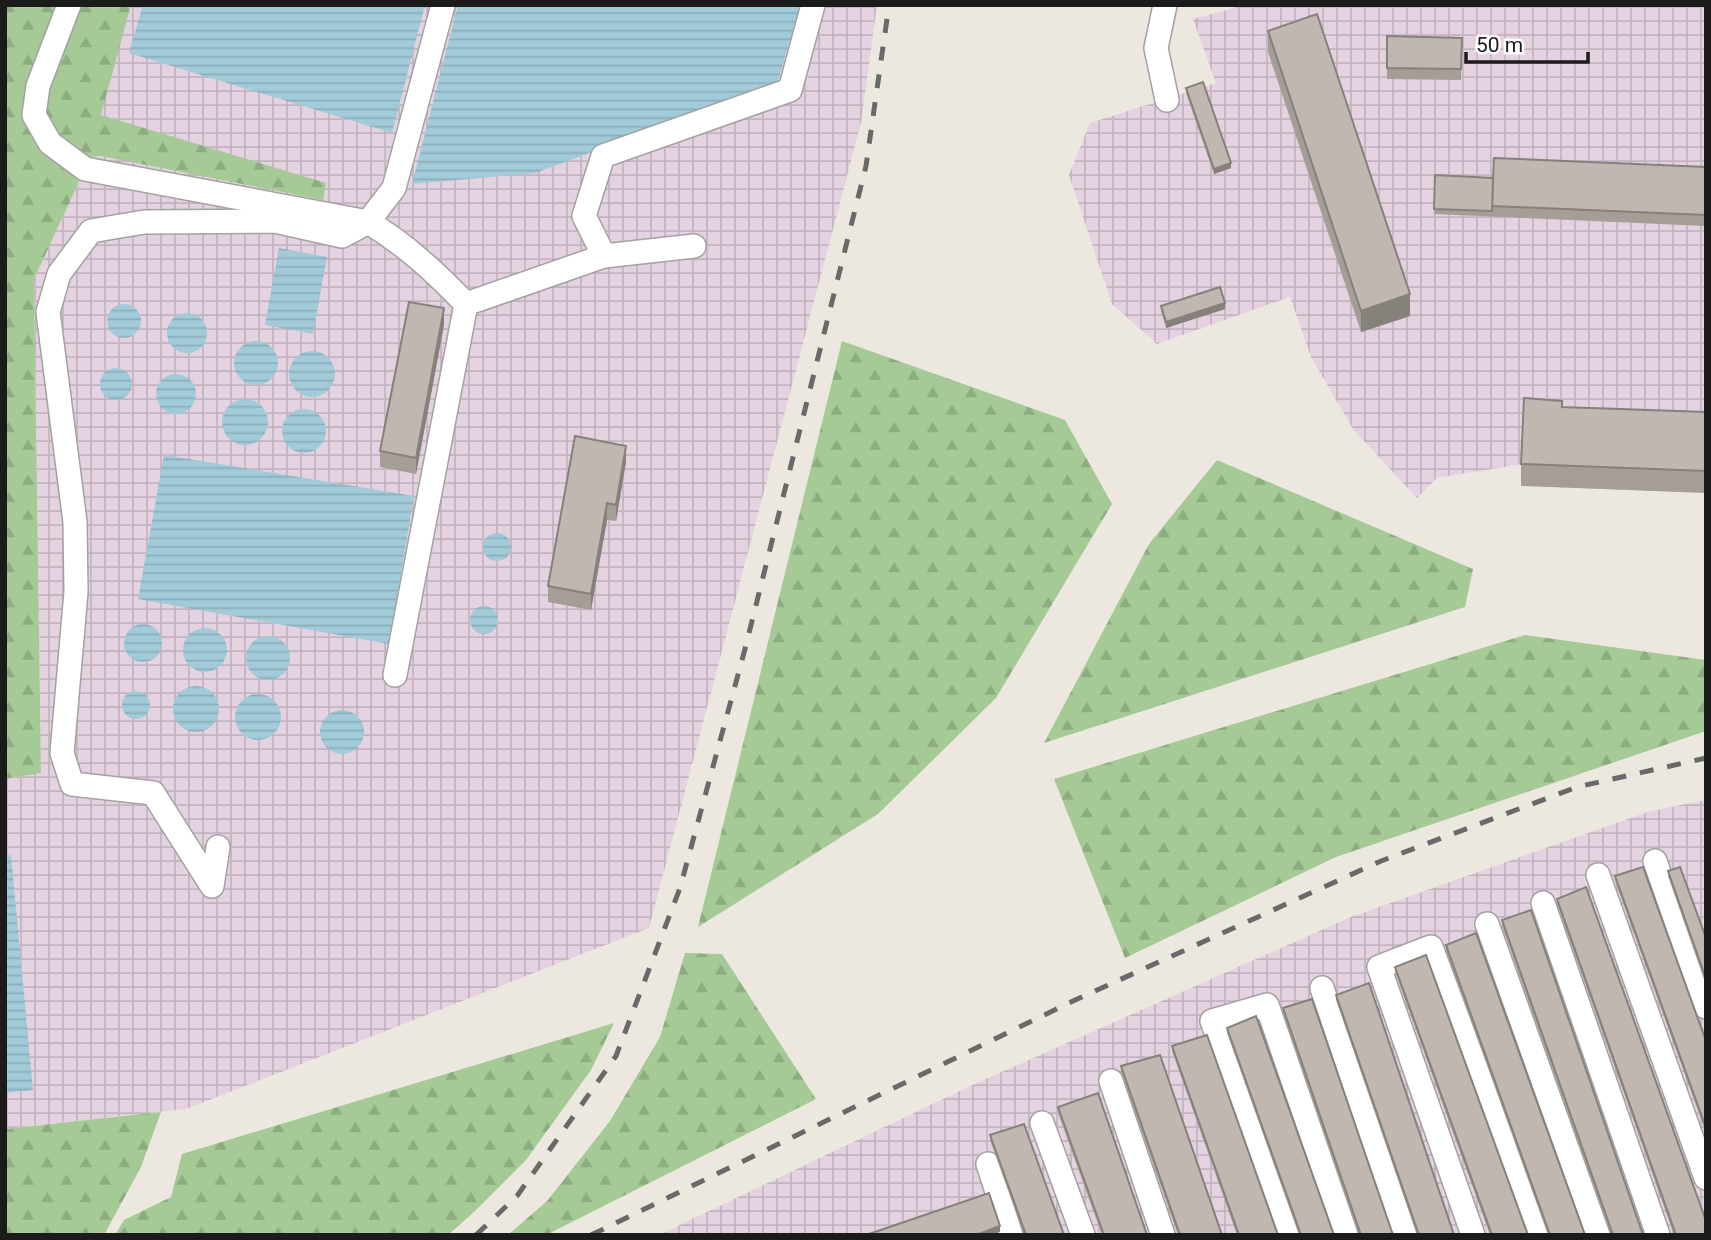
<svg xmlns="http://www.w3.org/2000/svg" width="1711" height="1240" font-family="Roboto,sans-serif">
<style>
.industrial{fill:url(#industrial-grid)}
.forest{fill:url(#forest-firs)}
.water{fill:url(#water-rules)}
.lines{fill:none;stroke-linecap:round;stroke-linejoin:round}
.minor-casing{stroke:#a2a2a2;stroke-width:26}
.minor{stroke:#fff;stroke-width:23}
.rail{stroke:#696969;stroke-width:5;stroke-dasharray:14 14;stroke-linecap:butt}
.wall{fill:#a59e97}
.shaded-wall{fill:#86817b}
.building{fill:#c0b8b0;stroke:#86817b;stroke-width:2}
</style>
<defs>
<pattern id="industrial-grid" width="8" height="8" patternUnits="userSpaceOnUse" patternTransform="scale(1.75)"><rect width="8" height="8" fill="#e5d2e1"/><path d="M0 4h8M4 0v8" fill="none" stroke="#c4b4c0"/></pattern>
<pattern id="forest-firs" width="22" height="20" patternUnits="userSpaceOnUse" patternTransform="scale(1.75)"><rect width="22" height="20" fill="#a5ca96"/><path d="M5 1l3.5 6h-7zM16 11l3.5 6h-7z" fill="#8dad81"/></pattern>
<pattern id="water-rules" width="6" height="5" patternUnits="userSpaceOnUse" patternTransform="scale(1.75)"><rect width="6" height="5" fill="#a2cbd9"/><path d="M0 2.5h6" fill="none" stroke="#8baeba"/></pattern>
</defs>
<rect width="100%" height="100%" fill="#ece8e0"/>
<g class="industrial">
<path d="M 131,5 L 877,5 L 861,123 L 649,928 L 186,1109 L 5,1129 L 5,779 L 41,773 L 34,279 L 85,169 Z"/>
<path d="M 1244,5 L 1706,6 L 1706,493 L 1521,486 L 1522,464 L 1437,478 L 1417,498 L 1353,429 L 1311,357 L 1290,297 L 1157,344 L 1112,304 L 1069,175 L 1090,123 L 1216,83 L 1193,19 Z"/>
<path d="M 1706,800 L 1706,1235 L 659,1235 L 968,1087 L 1351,917 L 1650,811 Z"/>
</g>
<g class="forest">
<path d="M 5,5 L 131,5 L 101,115 L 326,183 L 323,200 L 101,156 L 89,157 L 85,169 L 34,279 L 41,773 L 5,779 Z"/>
<path d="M 842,341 L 1065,420 L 1112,504 L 996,698 L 878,814 L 698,927 Z"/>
<path d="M 1217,460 L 1473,569 L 1465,607 L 1044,743 L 1149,544 Z"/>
<path d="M 1525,635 L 1706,660 L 1706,731 L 1336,857 L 1125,958 L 1054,779 Z"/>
<path d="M 685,953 L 722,954 L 816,1099 L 546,1235 L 508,1235 L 547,1201 L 610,1121 L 660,1037 Z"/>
<path d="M 614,1023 L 591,1070 L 526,1160 L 474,1212 L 448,1235 L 115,1235 L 124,1220 L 171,1197 L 182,1154 Z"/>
<path d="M 161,1112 L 141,1167 L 104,1235 L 5,1235 L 5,1129 Z"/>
</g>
<g class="water">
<path d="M 143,5 L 425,5 L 392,133 L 129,53 Z"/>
<path d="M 458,5 L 800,5 L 777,84 L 535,173 L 412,184 Z"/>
<path d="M 279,248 L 327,257 L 313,334 L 265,325 Z"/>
<circle cx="124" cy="321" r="17"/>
<circle cx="187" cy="333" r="20"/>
<circle cx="256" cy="363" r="22"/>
<circle cx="312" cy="374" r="23"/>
<circle cx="116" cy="384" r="16"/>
<circle cx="176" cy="394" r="20"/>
<circle cx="245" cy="422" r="23"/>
<circle cx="304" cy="431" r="22"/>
<path d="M 164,455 L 414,496 L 389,644 L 138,599 Z"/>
<circle cx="497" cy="547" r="14"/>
<circle cx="484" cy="620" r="14"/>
<circle cx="143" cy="643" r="19"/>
<circle cx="205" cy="650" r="22"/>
<circle cx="268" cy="658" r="22"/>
<circle cx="196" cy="709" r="23"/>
<circle cx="136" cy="705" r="14"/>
<circle cx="258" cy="717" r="23"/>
<circle cx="342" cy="732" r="22"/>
<path d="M 11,855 L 33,1090 L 5,1093 L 5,856 Z"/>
</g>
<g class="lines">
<defs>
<g id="minor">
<path d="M 69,5 L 38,86 L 34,115 L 50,143 L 85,169 L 368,222 C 405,244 436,273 466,304 L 395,675"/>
<path d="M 1165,5 L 1156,48 L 1167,100"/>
<path d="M 604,256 L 694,246"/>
<path d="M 466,304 L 604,256 L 584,216 L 603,156 L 790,90 L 813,5"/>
<path d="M 218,847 L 212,886 L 153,793 L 72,784 L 62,753 L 76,592 L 75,522 L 48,312 L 59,274 L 91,231 L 144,222 L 275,221 L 342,236 L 368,222 L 394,188 L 443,5"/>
<path d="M 1655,861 L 1706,1007"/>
<path d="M 1598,875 L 1706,1178"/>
<path d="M 1543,903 L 1658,1235"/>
<path d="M 1487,924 L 1598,1235"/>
<path d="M 1322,988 L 1405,1235"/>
<path d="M 1111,1081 L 1163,1235"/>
<path d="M 1042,1123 L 1083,1235"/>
<path d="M 988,1164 L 1011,1235"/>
<path d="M 1288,1235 L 1212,1021 L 1267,1005 L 1346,1235"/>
<path d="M 1473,1235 L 1379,967 L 1431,947 L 1538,1235"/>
</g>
</defs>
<use href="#minor" class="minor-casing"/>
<use href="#minor" class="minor"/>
<g class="rail">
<path d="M 476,1235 L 517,1196 L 616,1056 L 680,888 L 745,649 L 866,166 L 889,5"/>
<path d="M 591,1235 L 1073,1001 L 1381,861 L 1577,787 L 1706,758"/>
</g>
</g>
<g class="wall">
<path d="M 1268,31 L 1410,316 L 1361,332 L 1268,52 Z"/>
<path d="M 1387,36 L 1462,38 L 1461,80 L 1387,79 Z"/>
<path d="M 1186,88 L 1231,168 L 1214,174 L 1186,93 Z"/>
<path d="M 1706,167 L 1706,226 L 1434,214 L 1435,175 L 1493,178 Z"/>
<path d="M 1161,306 L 1225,309 L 1166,328 L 1161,311 Z"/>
<path d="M 444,325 L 416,474 L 380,467 L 380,451 Z"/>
<path d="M 1562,407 L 1706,412 L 1706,493 L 1521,486 L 1521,464 Z"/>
<path d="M 626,462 L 616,521 L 607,520 L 591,610 L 548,602 L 548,586 Z"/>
<path d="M 1668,871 L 1706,938 L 1706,985 L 1668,876 Z"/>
<path d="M 1615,876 L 1706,1041 L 1706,1133 L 1615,881 Z"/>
<path d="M 1557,899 L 1706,1235 L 1674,1235 L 1557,904 Z"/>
<path d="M 1502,920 L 1643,1235 L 1611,1235 L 1502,926 Z"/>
<path d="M 1446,945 L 1585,1235 L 1548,1235 L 1446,951 Z"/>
<path d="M 1395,967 L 1528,1235 L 1490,1235 L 1395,972 Z"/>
<path d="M 1336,995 L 1454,1235 L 1417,1235 L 1336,1000 Z"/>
<path d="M 1283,1008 L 1393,1235 L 1359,1235 L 1283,1013 Z"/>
<path d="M 1227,1028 L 1334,1235 L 1299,1235 L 1227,1033 Z"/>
<path d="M 1172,1046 L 1278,1235 L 1237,1235 L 1172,1051 Z"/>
<path d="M 1121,1066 L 1222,1235 L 1178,1235 L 1121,1072 Z"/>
<path d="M 1058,1107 L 1147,1235 L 1102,1235 L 1058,1113 Z"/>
<path d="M 990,1135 L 1064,1235 L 1024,1235 L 990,1140 Z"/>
</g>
<g class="shaded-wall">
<path d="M 1231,163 L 1231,168 L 1214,174 L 1214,169 Z"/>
<path d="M 1410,294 L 1410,316 L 1361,332 L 1361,311 Z"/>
<path d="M 1225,303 L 1225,309 L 1166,328 L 1166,322 Z"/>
<path d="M 444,308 L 444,325 L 416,474 L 416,458 Z"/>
<path d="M 626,446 L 626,462 L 616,521 L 616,505 Z"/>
<path d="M 607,503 L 607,520 L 591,610 L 591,594 Z"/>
<path d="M 1000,1226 L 1000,1232 L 992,1235 L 976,1235 Z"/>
</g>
<g class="building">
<path d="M 1317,14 L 1410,294 L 1361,311 L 1268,31 Z"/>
<path d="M 1387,36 L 1462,38 L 1461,69 L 1387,68 Z"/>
<path d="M 1203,82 L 1231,163 L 1214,169 L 1186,88 Z"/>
<path d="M 1494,158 L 1706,167 L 1706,215 L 1492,206 Z"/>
<path d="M 1435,175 L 1493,178 L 1492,211 L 1434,209 Z"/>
<path d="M 1220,287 L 1225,303 L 1166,322 L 1161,306 Z"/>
<path d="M 409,302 L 444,308 L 416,458 L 380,451 Z"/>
<path d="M 1524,398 L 1562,401 L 1562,407 L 1706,412 L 1706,471 L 1521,464 Z"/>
<path d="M 575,436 L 626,446 L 616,505 L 607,503 L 591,594 L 548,586 Z"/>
<path d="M 1643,867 L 1706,1041 L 1706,1128 L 1615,876 Z"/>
<path d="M 1680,867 L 1706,938 L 1706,979 L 1668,871 Z"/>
<path d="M 1586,887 L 1706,1221 L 1706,1235 L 1676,1235 L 1557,899 Z"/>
<path d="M 1531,910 L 1643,1235 L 1613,1235 L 1502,920 Z"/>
<path d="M 1476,933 L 1585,1235 L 1550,1235 L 1446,945 Z"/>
<path d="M 1426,955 L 1528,1235 L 1492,1235 L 1395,967 Z"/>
<path d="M 1369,983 L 1454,1235 L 1419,1235 L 1336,995 Z"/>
<path d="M 1312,999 L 1393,1235 L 1361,1235 L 1283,1008 Z"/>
<path d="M 1256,1016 L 1334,1235 L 1301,1235 L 1227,1028 Z"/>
<path d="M 1207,1035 L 1278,1235 L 1239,1235 L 1172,1046 Z"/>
<path d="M 1160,1055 L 1222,1235 L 1180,1235 L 1121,1066 Z"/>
<path d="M 1098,1093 L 1147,1235 L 1104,1235 L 1058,1107 Z"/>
<path d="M 1024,1124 L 1064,1235 L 1026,1235 L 990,1135 Z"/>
<path d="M 989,1193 L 1000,1226 L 976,1235 L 866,1235 Z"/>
</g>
<rect width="1711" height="1240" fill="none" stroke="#1b1b1b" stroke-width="14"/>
<path d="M1466 52v10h122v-10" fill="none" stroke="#1b1b1b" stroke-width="3.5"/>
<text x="1476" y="52" font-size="21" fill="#1b1b1b" stroke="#ffffff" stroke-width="5" paint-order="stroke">50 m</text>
</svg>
